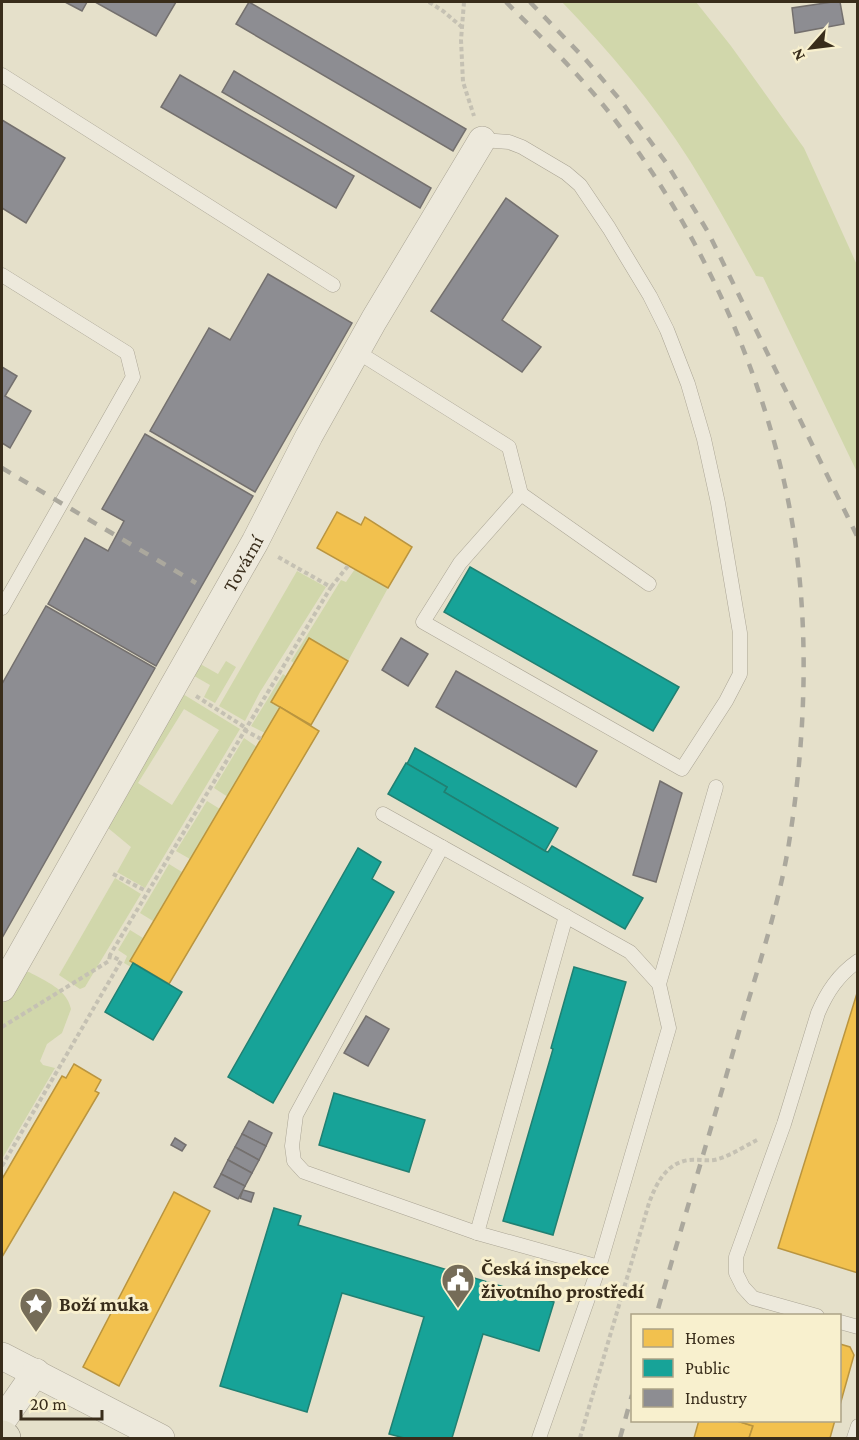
<svg xmlns="http://www.w3.org/2000/svg" width="859" height="1440" font-family="'Crimson Pro',serif">
<style>
.green{fill:#d1d7ab;fill-rule:evenodd}
.homes{fill:#f2c14e;stroke:#ba953f;stroke-width:1.5}
.public{fill:#17a398;stroke:#218072;stroke-width:1.5}
.industry{fill:#8d8d92;stroke:#74706e;stroke-width:1.5}
.lines{fill:none;stroke-linecap:round;stroke-linejoin:round}
.lane-casing{stroke:#aaa494;stroke-width:15}
.street-casing{stroke:#aaa494;stroke-width:28}
.primary-casing{stroke:#8f897a;stroke-width:34}
.path{stroke:#c5c1b3;stroke-width:4;stroke-dasharray:4.5 3;stroke-linecap:butt}
.lane{stroke:#ede9dc;stroke-width:14}
.street{stroke:#ede9dc;stroke-width:27}
.primary{stroke:#e4e0cd;stroke-width:33}
.rail{stroke:#aba89d;stroke-width:4.5;stroke-dasharray:10 10;stroke-linecap:butt}
.labels{text-anchor:middle;stroke-width:6;stroke-linejoin:round;paint-order:stroke}
.street-label{font-size:20px;fill:#392d1b;stroke:#f8f0ce}
.poi-label{font-size:20px;font-weight:bold;fill:#392d1b;stroke:#f8f0ce;text-anchor:start}
</style>
<rect width="100%" height="100%" fill="#e5e0ca"/>
<g class="green">
<path d="M 562,2 L 696,2 L 731,46 L 804,148 L 857,265 L 857,472 L 763,277 L 756,276 C 735,238 714,199 690,161 C 654,104 609,51 562,2 Z"/>
<path d="M 355,569 L 388,588 L 348,661 L 309,638 L 294,663 L 291,661 L 341,580 L 346,582 Z"/>
<path d="M 297,571 L 326,587 L 260,692 L 245,721 L 219,706 Z"/>
<path d="M 195,661 L 218,674 L 226,661 L 236,667 L 215,703 L 204,697 L 210,685 L 189,673 Z"/>
<path d="M 283,674 L 286,676 L 271,701 L 280,707 L 265,733 L 251,726 Z"/>
<path d="M 178,691 L 240,729 L 145,888 L 117,872 L 131,847 L 102,823 ZM 184,709 L 219,730 L 172,805 L 138,783 Z"/>
<path d="M 244,738 L 257,747 L 228,797 L 214,788 Z"/>
<path d="M 207,801 L 220,809 L 190,859 L 176,851 Z"/>
<path d="M 169,864 L 182,872 L 153,921 L 140,913 Z"/>
<path d="M 115,878 L 141,894 L 85,987 L 80,989 L 59,975 Z"/>
<path d="M 130,930 L 143,938 L 130,961 L 133,963 L 131,967 L 124,963 L 127,956 L 118,950 Z"/>
<path d="M 24,972 L 29,972 C 45,981 67,989 71,1009 L 62,1033 L 47,1044 L 40,1061 L 43,1065 L 55,1068 L 2,1159 L 2,1000 Z"/>
</g>
<g class="homes">
<path d="M 337,512 L 361,525 L 365,517 L 412,547 L 388,588 L 317,548 Z"/>
<path d="M 309,638 L 348,661 L 311,725 L 271,702 Z"/>
<path d="M 280,707 L 319,731 L 169,984 L 130,961 Z"/>
<path d="M 858,990 L 858,1273 L 778,1248 Z"/>
<path d="M 74,1064 L 101,1080 L 95,1091 L 99,1093 L 2,1257 L 2,1179 L 62,1076 L 66,1078 Z"/>
<path d="M 174,1192 L 210,1211 L 119,1386 L 83,1367 Z"/>
<path d="M 840,1344 L 850,1347 L 854,1355 L 840,1405 Z"/>
<path d="M 699,1420 L 734,1420 L 753,1426 L 749,1438 L 694,1438 Z"/>
<path d="M 734,1420 L 835,1420 L 830,1438 L 749,1438 L 753,1426 Z"/>
</g>
<g class="public">
<path d="M 470,567 L 679,687 L 653,731 L 444,612 Z"/>
<path d="M 415,748 L 558,828 L 545,851 L 444,792 L 447,787 L 407,764 Z"/>
<path d="M 406,763 L 447,787 L 444,792 L 545,851 L 548,852 L 552,846 L 643,898 L 625,929 L 388,794 Z"/>
<path d="M 358,848 L 381,862 L 372,879 L 394,892 L 273,1103 L 228,1077 Z"/>
<path d="M 133,963 L 182,992 L 153,1040 L 105,1012 Z"/>
<path d="M 574,967 L 626,982 L 553,1235 L 503,1221 L 553,1049 L 551,1048 Z"/>
<path d="M 334,1093 L 425,1120 L 409,1172 L 319,1145 Z"/>
<path d="M 274,1208 L 301,1216 L 298,1225 L 554,1302 L 539,1351 L 483,1334 L 452,1438 L 404,1438 L 389,1434 L 424,1317 L 342,1293 L 307,1412 L 220,1386 Z"/>
</g>
<g class="industry">
<path d="M 65,2 L 87,2 L 82,11 Z"/>
<path d="M 95,2 L 176,2 L 156,36 Z"/>
<path d="M 249,2 L 466,129 L 453,151 L 236,24 Z"/>
<path d="M 832,2 L 840,2 L 844,24 L 795,33 L 792,8 Z"/>
<path d="M 234,71 L 431,188 L 420,208 L 222,92 Z"/>
<path d="M 180,75 L 354,176 L 336,208 L 161,107 Z"/>
<path d="M 2,120 L 65,158 L 26,223 L 2,208 Z"/>
<path d="M 506,198 L 558,236 L 502,320 L 541,347 L 522,372 L 431,311 Z"/>
<path d="M 268,274 L 352,323 L 255,492 L 150,431 L 209,328 L 230,340 Z"/>
<path d="M 2,367 L 17,376 L 5,396 L 31,411 L 10,448 L 2,443 Z"/>
<path d="M 145,434 L 253,496 L 156,666 L 48,604 L 85,538 L 108,551 L 124,521 L 102,509 Z"/>
<path d="M 46,606 L 155,668 L 2,938 L 2,684 Z"/>
<path d="M 401,638 L 428,654 L 408,686 L 382,670 Z"/>
<path d="M 456,671 L 597,751 L 576,787 L 436,707 Z"/>
<path d="M 660,781 L 682,793 L 656,882 L 633,875 Z"/>
<path d="M 366,1016 L 389,1029 L 368,1066 L 344,1053 Z"/>
<path d="M 249,1121 L 272,1133 L 266,1146 L 242,1134 Z"/>
<path d="M 242,1134 L 266,1146 L 259,1160 L 235,1147 Z"/>
<path d="M 175,1138 L 186,1145 L 182,1151 L 171,1145 Z"/>
<path d="M 235,1147 L 259,1160 L 252,1173 L 228,1160 Z"/>
<path d="M 228,1160 L 252,1173 L 245,1186 L 221,1174 Z"/>
<path d="M 221,1174 L 245,1186 L 238,1199 L 214,1187 Z"/>
<path d="M 243,1190 L 254,1193 L 251,1202 L 240,1198 Z"/>
</g>
<g class="lines">
<defs>
<g id="lane">
<path d="M 2,75 L 333,285"/>
<path d="M 482,140 L 509,142 L 522,147 L 566,173 L 580,185 L 609,228 L 650,296 L 667,330 L 688,384 L 704,439 L 718,503 L 740,633 L 740,674 L 726,701 L 682,769 L 423,622 L 460,563 L 521,494"/>
<path d="M 2,275 L 127,353 L 133,377 L 2,608"/>
<path d="M 356,351 L 509,447 L 521,494 L 649,584"/>
<path d="M 383,814 L 630,952 L 659,984 L 669,1028 L 599,1267 L 539,1438"/>
<path d="M 442,847 L 296,1115 L 292,1146 L 294,1161 L 304,1172 L 477,1233"/>
<path d="M 566,916 L 477,1233 L 599,1267"/>
<path d="M 659,984 L 716,787"/>
<path d="M 817,1316 L 753,1298 L 743,1287 L 736,1273 L 736,1257 L 784,1124 L 818,1013 C 827,992 838,975 858,961"/>
<path d="M 840,1322 L 858,1327"/>
<path d="M 854,1438 L 858,1426"/>
</g>
<g id="street">
<path id="s1" d="M 2,988 L 255,542 L 309,436 L 374,320 L 482,140"/>
<path d="M 2,1356 L 161,1438"/>
<path d="M 2,1421 L 36,1372"/>
</g>
<path id="primary" d="M 2,1437 L 4,1438"/>
</defs>
<use href="#lane" class="lane-casing"/>
<use href="#street" class="street-casing"/>
<use href="#primary" class="primary-casing"/>
<g class="path">
<path d="M 429,2 L 443,11 L 463,28"/>
<path d="M 464,2 L 461,40 L 463,82 L 474,116"/>
<path d="M 331,587 L 348,566"/>
<path d="M 196,696 L 246,728"/>
<path d="M 244,730 L 261,739"/>
<path d="M 113,874 L 146,891"/>
<path d="M 2,1027 L 109,961 L 110,955"/>
<path d="M 2,1166 L 121,961 L 110,955 L 331,587 L 278,557"/>
<path d="M 580,1438 L 649,1203 C 656,1184 666,1163 689,1160 C 699,1159 709,1162 718,1159 C 732,1155 745,1146 757,1140"/>
</g>
<use href="#lane" class="lane"/>
<use href="#street" class="street"/>
<use href="#primary" class="primary"/>
<g class="rail">
<path d="M 506,2 C 541,37 577,72 608,111 C 695,222 758,357 787,495 C 811,610 807,734 788,849 C 777,912 756,974 738,1035 C 711,1129 683,1222 656,1316"/>
<path d="M 530,2 L 586,60 L 621,101 L 667,164 L 708,232 L 858,538"/>
<path d="M 2,468 L 196,583"/>
<path d="M 620,1438 L 632,1395"/>
</g>
</g>
<defs>
<symbol id="civic-pin" viewBox="-11 -11 22 30"><path d="M0 17L-7.5 6A9.5 9.5 0 1 1 7.5 6Z" fill="#756c58" stroke="#f8f0ce"/><path d="M-.6-6.5H3V-4.5H.6V-3L4-1V1h2V6H-6V1h2V-1L-.6-3ZM-1.2 2.5V6h2.4V2.5Z" fill="#fff"/></symbol>
<symbol id="sight-pin" viewBox="-11 -11 22 30"><path d="M0 17L-7.5 6A9.5 9.5 0 1 1 7.5 6Z" fill="#756c58" stroke="#f8f0ce"/><path d="M0-6L1.8-2.2L6-1.7L2.9 1.2L3.7 5.4L0 3.3L-3.7 5.4L-2.9 1.2L-6-1.7L-1.8-2.2Z" fill="#fff"/></symbol>
</defs>
<g fill-rule="evenodd">
<use href="#civic-pin" x="439" y="1261" width="38" height="52"/>
<use href="#sight-pin" x="17" y="1285" width="38" height="52"/>
</g>
<g class="labels">
<g class="street-label">
<text dy="7" stroke="none"><textPath href="#s1" startOffset="488">Tovární</textPath></text>
</g>
<g class="poi-label">
<text x="481" y="1275">Česká inspekce<tspan x="481" dy="23">životního prostředí</tspan></text>
<text x="59" y="1311">Boží muka</text>
</g>
</g>
<rect width="859" height="1440" fill="none" stroke="#392d1b" stroke-width="6"/>
<rect x="631" y="1314" width="210" height="108" fill="#f8f0ce" stroke="#aca286" stroke-width="1.5"/>
<rect x="643" y="1329" width="30" height="18" fill="#f2c14e" stroke="#aca286" stroke-width="1.5"/>
<text x="685" y="1344" font-size="18" fill="#392d1b">Homes</text>
<rect x="643" y="1359" width="30" height="18" fill="#17a398" stroke="#aca286" stroke-width="1.5"/>
<text x="685" y="1374" font-size="18" fill="#392d1b">Public</text>
<rect x="643" y="1389" width="30" height="18" fill="#8d8d92" stroke="#aca286" stroke-width="1.5"/>
<text x="685" y="1404" font-size="18" fill="#392d1b">Industry</text>
<g transform="translate(811 48) rotate(242)" stroke="#f8f0ce" stroke-width="4.5" paint-order="stroke">
<path d="M0-4.5L10 22L0 15L-10 22Z" fill="#392d1b"/>
<text y="-9" font-size="16" font-weight="bold" text-anchor="middle" fill="#392d1b">N</text>
</g>
<path d="M21 1410v9h81v-9" fill="none" stroke="#392d1b" stroke-width="3"/>
<text x="30" y="1410" font-size="18" fill="#392d1b" stroke="#f8f0ce" stroke-width="4.5" paint-order="stroke">20 m</text>
</svg>
